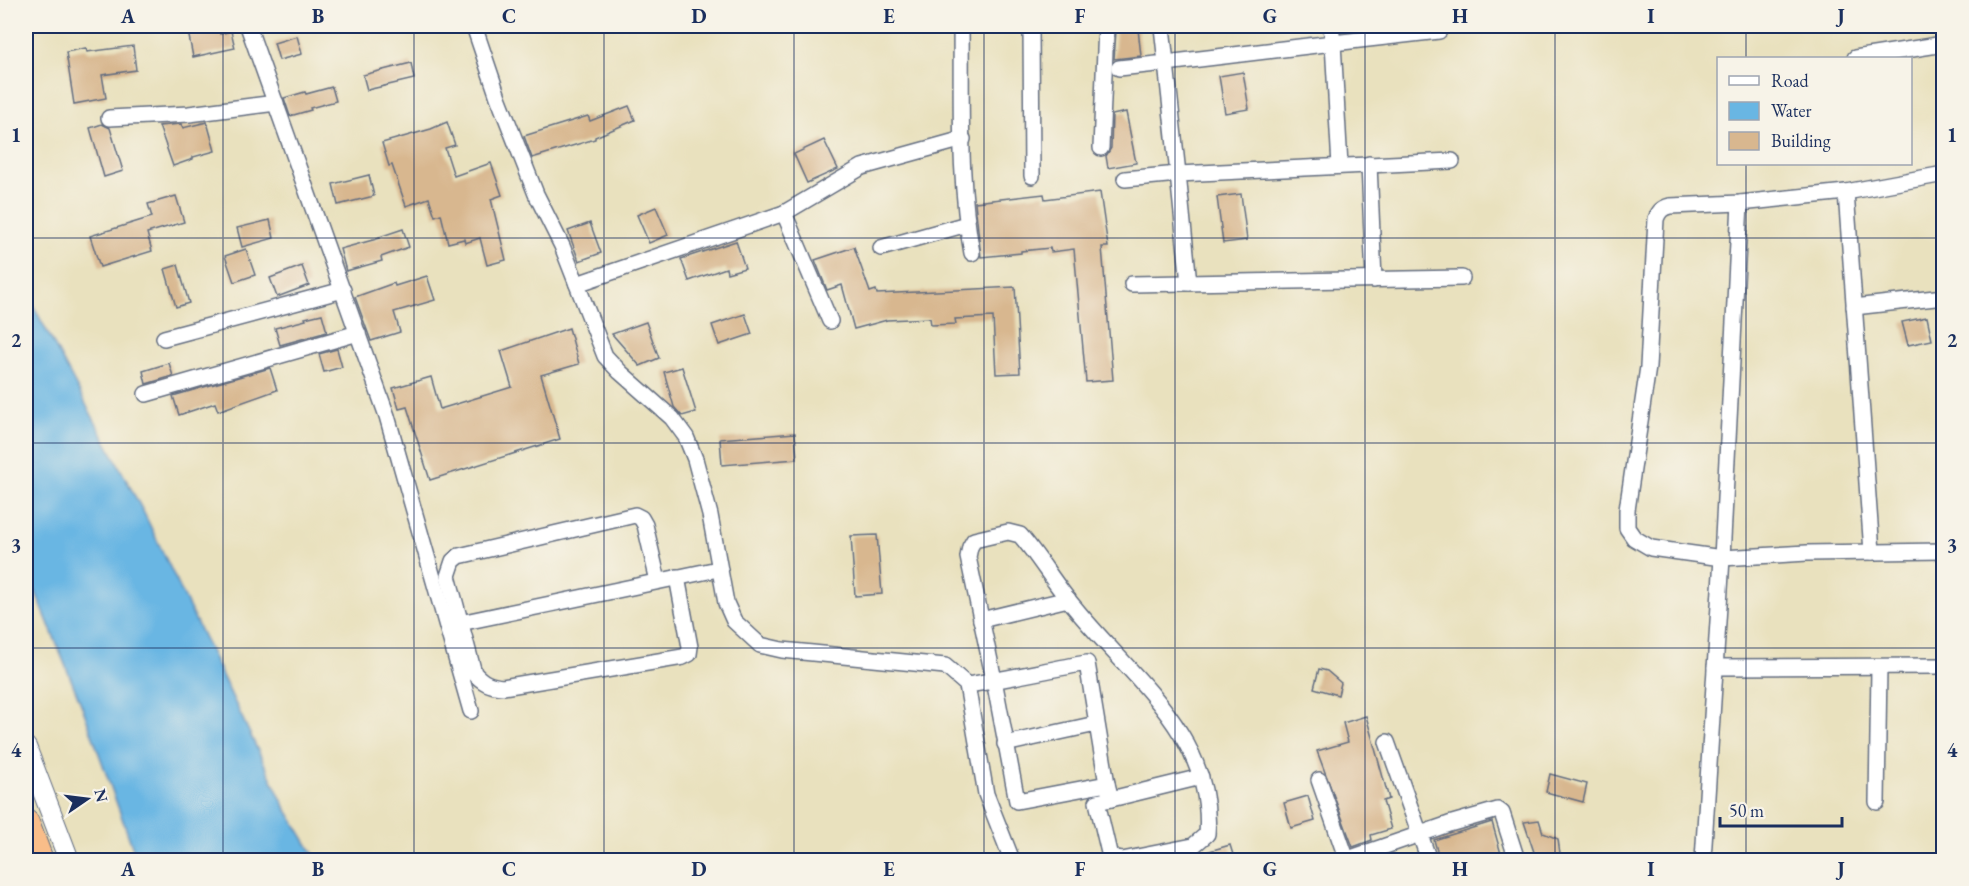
<svg xmlns="http://www.w3.org/2000/svg" width="1969" height="886" font-family="'EB Garamond',serif">
<style>
.water{fill:#69b6e3;stroke:#4272a0;stroke-width:1.5}
.building{fill:#d8b78f}
.lines{fill:none;stroke-linecap:round;stroke-linejoin:round}
.minor-casing{stroke:#636d80;stroke-width:18}
.tertiary-casing{stroke:#636d80;stroke-width:22}
.trunk-casing{stroke:#636d80;stroke-width:28}
.minor{stroke:#fff;stroke-width:15}
.tertiary{stroke:#fff;stroke-width:20}
.trunk{stroke:#f9bd89;stroke-width:26}
.grid{fill:none;stroke:#1b2f5e;stroke-width:1.5;stroke-opacity:0.55}
.neatline{fill:none;stroke:#1b2f5e;stroke-width:2}
.grid-label{font-size:20px;text-anchor:middle;font-weight:bold;fill:#1b2f5e}
</style>
<rect width="100%" height="100%" fill="#f7f3e8"/>
<filter id="ink" filterUnits="userSpaceOnUse"><feTurbulence type="fractalNoise" baseFrequency=".0167" numOctaves="2"/><feDisplacementMap in="SourceGraphic" scale="12" xChannelSelector="R" yChannelSelector="G"/><feConvolveMatrix kernelMatrix="1 2 1 2 8 2 1 2 1" color-interpolation-filters="sRGB"/></filter>
<filter id="wash" filterUnits="userSpaceOnUse"><feTurbulence type="fractalNoise" baseFrequency=".008" numOctaves="4" result="noise"/><feDisplacementMap in="SourceGraphic" scale="24" xChannelSelector="R" yChannelSelector="G"/><feGaussianBlur stdDeviation="1.35" result="paint"/><feColorMatrix in="noise" values="0 0 0 0 0 0 0 0 0 0 0 0 0 0 0 0 0 1.4 0 .05"/><feComposite in="paint" operator="in"/></filter>
<g filter="url(#wash)">
<rect width="100%" height="100%" fill="#e9e1be"/>
<path class="water" d="M 26,274 L 34,307 L 144,513 L 285,807 L 317,860 L 137,860 L 83,709 L 26,568 Z"/>
<g id="blocks">
<g class="building">
<path d="M 187,26 L 218,26 L 220,34 L 231,31 L 235,48 L 193,57 Z"/>
<path d="M 1138,29 L 1141,56 L 1114,59 L 1116,31 Z"/>
<path d="M 297,36 L 302,54 L 279,60 L 274,43 Z"/>
<path d="M 133,46 L 136,70 L 102,75 L 106,98 L 74,104 L 66,52 L 86,48 L 87,52 Z"/>
<path d="M 411,63 L 414,79 L 367,90 L 363,75 Z"/>
<path d="M 1243,72 L 1249,109 L 1225,113 L 1219,76 Z"/>
<path d="M 332,87 L 336,101 L 310,108 L 311,110 L 290,116 L 284,98 L 305,92 L 306,94 Z"/>
<path d="M 629,106 L 635,120 L 595,137 L 595,139 L 532,158 L 524,136 L 588,116 L 590,121 Z"/>
<path d="M 1126,112 L 1136,163 L 1108,168 L 1106,156 L 1111,148 L 1112,115 Z"/>
<path d="M 207,122 L 215,151 L 193,157 L 193,159 L 173,166 L 159,126 L 181,124 L 183,128 Z"/>
<path d="M 447,122 L 455,145 L 445,148 L 454,176 L 491,163 L 502,195 L 491,199 L 506,260 L 487,265 L 480,238 L 465,243 L 464,239 L 448,243 L 441,214 L 435,216 L 429,198 L 406,206 L 392,165 L 389,166 L 382,143 L 431,129 Z"/>
<path d="M 102,124 L 110,128 L 123,171 L 104,177 L 90,128 Z"/>
<path d="M 824,140 L 838,169 L 807,183 L 794,154 Z"/>
<path d="M 369,175 L 374,196 L 338,205 L 333,184 Z"/>
<path d="M 1100,192 L 1108,247 L 1102,247 L 1113,380 L 1086,382 L 1074,249 L 1051,252 L 1050,248 L 1021,251 L 1021,253 L 981,257 L 975,202 L 1044,194 L 1045,199 Z"/>
<path d="M 1241,194 L 1247,240 L 1223,243 L 1217,197 Z"/>
<path d="M 176,196 L 184,222 L 147,233 L 152,251 L 100,267 L 90,236 L 152,217 L 148,204 Z"/>
<path d="M 656,207 L 668,235 L 649,243 L 637,215 Z"/>
<path d="M 270,220 L 274,238 L 242,247 L 237,228 Z"/>
<path d="M 590,223 L 601,253 L 579,261 L 568,231 Z"/>
<path d="M 403,229 L 409,247 L 381,257 L 382,261 L 346,271 L 340,249 L 380,238 L 379,237 Z"/>
<path d="M 736,241 L 745,268 L 727,273 L 726,268 L 689,281 L 681,259 Z"/>
<path d="M 854,247 L 870,292 L 876,290 L 877,294 L 1015,287 L 1020,373 L 996,374 L 993,317 L 955,319 L 956,324 L 931,325 L 930,318 L 887,320 L 854,329 L 842,285 L 827,290 L 815,260 Z"/>
<path d="M 246,249 L 255,275 L 234,282 L 225,256 Z"/>
<path d="M 178,265 L 189,303 L 176,307 L 165,269 Z"/>
<path d="M 302,266 L 309,285 L 277,297 L 270,278 Z"/>
<path d="M 427,276 L 435,300 L 394,312 L 400,332 L 371,341 L 355,297 L 394,283 L 395,286 Z"/>
<path d="M 322,314 L 327,332 L 280,345 L 275,328 L 306,320 L 305,318 Z"/>
<path d="M 745,314 L 752,334 L 719,345 L 712,325 Z"/>
<path d="M 1927,317 L 1932,340 L 1908,345 L 1902,322 Z"/>
<path d="M 646,322 L 659,358 L 640,366 L 612,334 Z"/>
<path d="M 569,328 L 579,364 L 541,375 L 560,439 L 430,480 L 407,407 L 399,409 L 393,388 L 431,377 L 440,409 L 512,387 L 501,351 Z"/>
<path d="M 337,349 L 342,367 L 324,372 L 319,354 Z"/>
<path d="M 169,363 L 173,376 L 146,384 L 143,371 Z"/>
<path d="M 682,367 L 696,412 L 682,416 L 674,407 L 664,372 Z"/>
<path d="M 270,368 L 277,390 L 218,411 L 215,403 L 179,415 L 173,396 Z"/>
<path d="M 795,433 L 797,459 L 722,465 L 720,439 Z"/>
<path d="M 877,535 L 882,594 L 855,596 L 851,536 Z"/>
<path d="M 1319,669 L 1327,671 L 1341,683 L 1338,695 L 1314,688 Z"/>
<path d="M 1366,716 L 1389,799 L 1383,801 L 1391,829 L 1371,835 L 1372,840 L 1353,847 L 1317,751 L 1348,742 L 1343,723 Z"/>
<path d="M 1550,774 L 1587,784 L 1583,802 L 1546,792 Z"/>
<path d="M 1308,796 L 1315,821 L 1291,828 L 1284,803 Z"/>
<path d="M 1539,820 L 1543,833 L 1558,839 L 1561,861 L 1537,861 L 1524,822 Z"/>
<path d="M 1492,822 L 1503,861 L 1440,861 L 1434,840 Z"/>
<path d="M 1230,845 L 1235,861 L 1190,861 L 1189,857 Z"/>
</g>
</g>
</g>
<g filter="url(#ink)">
<use href="#blocks" fill-opacity="0" stroke="#636d80" stroke-width="1.5"/>
<g class="lines">
<defs>
<g id="minor">
<path d="M 248,26 L 387,416 L 471,711"/>
<path d="M 474,26 L 498,97 L 536,194 L 562,246 L 605,356 L 620,372 L 672,418 L 686,437 L 695,459 L 710,515 L 726,603 L 734,621 L 760,645 L 782,650 L 945,666 L 967,685 L 986,794 L 1012,860"/>
<path d="M 961,26 C 962,101 958,179 972,253"/>
<path d="M 1031,26 L 1032,176"/>
<path d="M 1331,26 L 1333,43 L 1166,63 L 1178,174 L 1452,161"/>
<path d="M 1855,58 L 1944,44"/>
<path d="M 1119,68 L 1166,63 L 1162,27"/>
<path d="M 109,118 L 189,114 L 276,103"/>
<path d="M 1101,148 L 1106,26"/>
<path d="M 1369,164 L 1374,280"/>
<path d="M 1340,166 L 1333,43 L 1439,31"/>
<path d="M 1944,174 L 1846,192 L 1740,203 L 1670,206 C 1662,208 1659,211 1656,219 L 1648,367 L 1627,510 L 1627,528 L 1634,538 L 1651,548 L 1722,558 L 1807,553 L 1944,551"/>
<path d="M 1125,179 L 1178,174 L 1189,283"/>
<path d="M 1846,192 L 1872,552"/>
<path d="M 784,213 L 830,321"/>
<path d="M 881,248 L 967,224"/>
<path d="M 577,284 L 784,213 L 862,167 L 963,139"/>
<path d="M 1132,284 L 1462,278"/>
<path d="M 1854,307 L 1944,297"/>
<path d="M 164,338 L 343,290"/>
<path d="M 146,394 L 358,333"/>
<path d="M 658,581 L 645,525 L 641,518 L 635,515 L 459,556 L 453,561 L 448,576 L 474,673 C 483,683 490,686 503,687 L 683,657 L 689,654 L 690,647 L 677,577"/>
<path d="M 981,620 L 1068,599"/>
<path d="M 460,623 L 718,569"/>
<path d="M 1715,667 L 1944,666"/>
<path d="M 967,685 C 1007,679 1047,670 1087,663 L 1107,784 L 1017,801 L 994,680 L 968,557 L 970,547 L 974,540 L 1008,532 L 1020,535 C 1040,558 1055,585 1075,608 C 1129,675 1215,737 1207,834 L 1193,846 L 1122,860"/>
<path d="M 1387,742 L 1429,860"/>
<path d="M 1005,744 L 1096,724"/>
<path d="M 1319,780 L 1347,860"/>
<path d="M 1107,784 L 1111,799 L 1097,802 L 1110,857 L 1121,860"/>
<path d="M 1111,799 L 1201,777"/>
<path d="M 1877,802 L 1879,667"/>
<path d="M 1345,860 L 1449,824 L 1498,810 L 1502,813 L 1517,860"/>
<path d="M 1703,860 L 1722,558 L 1740,203"/>
</g>
<path id="tertiary" d="M 26,747 L 69,860"/>
<path id="trunk" d="M 26,823 L 40,860"/>
</defs>
<use href="#minor" class="minor-casing"/>
<use href="#tertiary" class="tertiary-casing"/>
<use href="#trunk" class="trunk-casing"/>
<use href="#minor" class="minor"/>
<use href="#tertiary" class="tertiary"/>
<use href="#trunk" class="trunk"/>
</g>
</g>
<path class="grid" d="M 223,26 L 223,860M 414,26 L 414,860M 604,26 L 604,860M 794,26 L 794,860M 984,26 L 984,860M 1175,26 L 1175,860M 1365,26 L 1365,860M 1555,26 L 1555,860M 1746,26 L 1746,58M 1746,164 L 1746,860M 26,238 L 1944,238M 26,443 L 1944,443M 26,648 L 1944,648"/>
<rect width="1969" height="886" fill="none" stroke="#f7f3e8" stroke-width="66"/>
<rect x="1717" y="57" width="195" height="108" fill="#f7f3e8" stroke="#9fa5b1" stroke-width="1.5"/>
<rect x="1729" y="76" width="30" height="9" fill="#ffffff" stroke="#9fa5b1" stroke-width="1.5"/>
<text x="1771" y="87" font-size="18" fill="#1b2f5e">Road</text>
<rect x="1729" y="102" width="30" height="18" fill="#69b6e3" stroke="#9fa5b1" stroke-width="1.5"/>
<text x="1771" y="117" font-size="18" fill="#1b2f5e">Water</text>
<rect x="1729" y="132" width="30" height="18" fill="#d8b78f" stroke="#9fa5b1" stroke-width="1.5"/>
<text x="1771" y="147" font-size="18" fill="#1b2f5e">Building</text>
<g transform="translate(87 799) rotate(76)" stroke="#f7f3e8" stroke-width="4.5" paint-order="stroke">
<path d="M0-4.5L10 22L0 15L-10 22Z" fill="#1b2f5e"/>
<text y="-9" font-size="16" font-weight="bold" text-anchor="middle" fill="#1b2f5e">N</text>
</g>
<path d="M1720 817v9h122v-9" fill="none" stroke="#1b2f5e" stroke-width="3"/>
<text x="1729" y="817" font-size="18" fill="#1b2f5e" stroke="#f7f3e8" stroke-width="4.5" paint-order="stroke">50 m</text>
<rect x="33" y="33" width="1903" height="820" class="neatline"/>
<g class="grid-label">
<text x="128" y="23">A</text>
<text x="318" y="23">B</text>
<text x="509" y="23">C</text>
<text x="699" y="23">D</text>
<text x="889" y="23">E</text>
<text x="1080" y="23">F</text>
<text x="1270" y="23">G</text>
<text x="1460" y="23">H</text>
<text x="1651" y="23">I</text>
<text x="1841" y="23">J</text>
<text x="16" y="142">1</text>
<text x="1952" y="142">1</text>
<text x="16" y="347">2</text>
<text x="1952" y="347">2</text>
<text x="16" y="552">3</text>
<text x="1952" y="552">3</text>
<text x="16" y="757">4</text>
<text x="1952" y="757">4</text>
<text x="128" y="876">A</text>
<text x="318" y="876">B</text>
<text x="509" y="876">C</text>
<text x="699" y="876">D</text>
<text x="889" y="876">E</text>
<text x="1080" y="876">F</text>
<text x="1270" y="876">G</text>
<text x="1460" y="876">H</text>
<text x="1651" y="876">I</text>
<text x="1841" y="876">J</text>
</g>
</svg>
